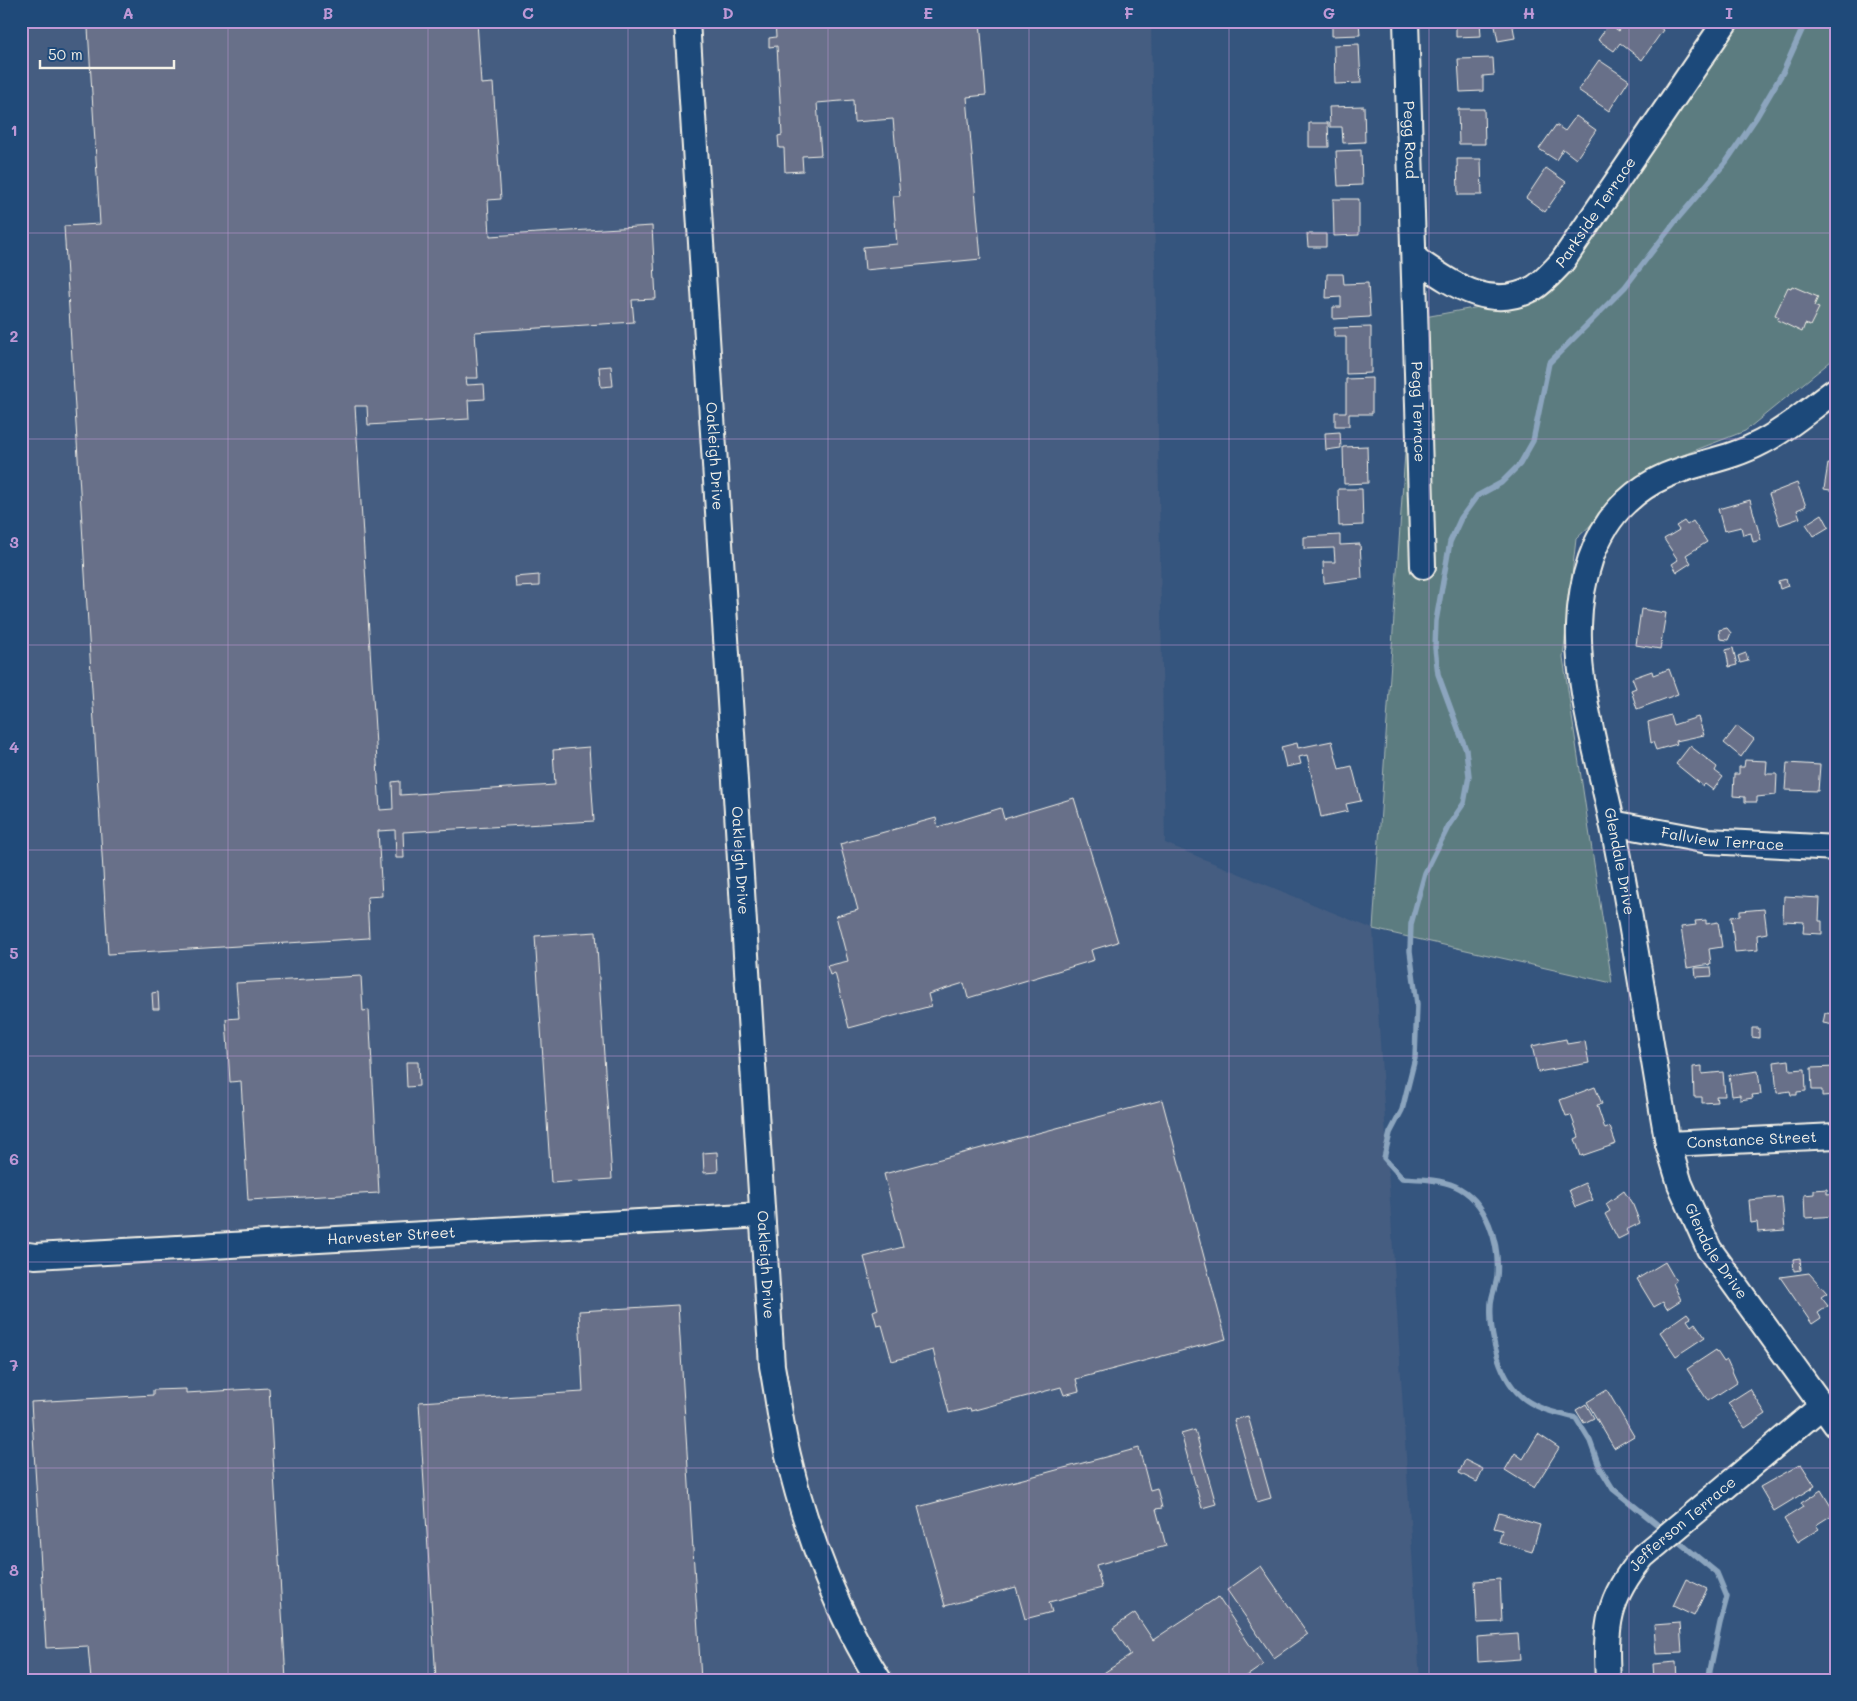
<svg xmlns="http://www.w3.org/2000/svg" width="1857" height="1701" font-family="Mali,sans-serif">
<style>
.built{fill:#445d81}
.green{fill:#5b7c80;stroke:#a8b6b4}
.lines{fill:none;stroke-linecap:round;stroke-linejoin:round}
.stream{stroke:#8ca5be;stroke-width:5.5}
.building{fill:#687089;stroke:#f4f1e8}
.minor-casing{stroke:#f4f1e8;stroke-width:28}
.minor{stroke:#1f4a7a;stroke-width:24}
.grid{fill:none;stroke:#be98d6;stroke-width:1;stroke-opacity:0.55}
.labels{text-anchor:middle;stroke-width:4;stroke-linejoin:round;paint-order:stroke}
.street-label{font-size:15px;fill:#f4f1e8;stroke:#1f4a7a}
.neatline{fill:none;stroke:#be98d6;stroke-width:2}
.grid-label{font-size:16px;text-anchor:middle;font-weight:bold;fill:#be98d6}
</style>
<rect width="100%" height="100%" fill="#35557e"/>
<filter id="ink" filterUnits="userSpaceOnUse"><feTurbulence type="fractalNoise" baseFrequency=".02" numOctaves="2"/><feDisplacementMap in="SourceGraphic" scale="10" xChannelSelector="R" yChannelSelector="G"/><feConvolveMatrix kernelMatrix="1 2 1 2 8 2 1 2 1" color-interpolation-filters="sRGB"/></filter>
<g filter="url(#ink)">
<path class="built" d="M 21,21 L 1151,21 L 1165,843 L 1373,929 L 1420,1680 L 21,1680 Z"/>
<path class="green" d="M 1724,21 L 1836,21 L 1836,357 L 1745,431 L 1652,467 L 1576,539 L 1563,657 L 1612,983 L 1373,929 L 1414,319 L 1544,295 Z"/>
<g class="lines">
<g class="stream">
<path d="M 1664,1530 L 1613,1489 L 1599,1466 L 1590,1441 L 1576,1418 C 1560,1414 1540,1410 1526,1400 C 1499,1381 1489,1335 1491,1303 C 1492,1294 1496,1286 1497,1277 C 1500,1244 1487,1200 1455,1186 C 1439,1179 1419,1179 1402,1178 L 1384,1158 L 1390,1133 L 1402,1110 L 1415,1058 L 1417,1004 L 1410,951 L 1411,924 L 1425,873 L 1449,825 L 1464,803 L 1469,776 L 1466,750 L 1438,674 L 1435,648 L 1436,621 L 1450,542 L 1461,518 L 1477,496 L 1501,483 L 1520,464 L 1533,441 L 1549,363 L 1625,287 L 1674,223 L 1726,162 L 1756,118 L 1783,72 L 1806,21"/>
<path d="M 1673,1537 L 1717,1573 L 1727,1597 L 1720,1623 L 1708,1680"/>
</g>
</g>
<g class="building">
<path d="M 194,21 L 477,21 L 481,84 L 493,83 L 501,199 L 488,200 L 490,236 L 652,226 L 656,299 L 632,300 L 634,322 L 475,332 L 478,378 L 466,378 L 467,385 L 484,384 L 485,399 L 468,400 L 469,419 L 368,425 L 367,406 L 355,406 L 380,810 L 393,809 L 392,782 L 400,781 L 400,795 L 555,785 L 553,750 L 589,747 L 594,821 L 403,832 L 404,858 L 396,858 L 395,830 L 378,831 L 382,896 L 367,897 L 369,938 L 108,954 L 64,226 L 100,224 L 88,28 Z"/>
<path d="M 775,21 L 980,21 L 986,95 L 967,97 L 981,259 L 865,270 L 863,247 L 897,244 L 893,196 L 900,196 L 893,119 L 854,122 L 853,100 L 817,103 L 821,155 L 802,156 L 803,171 L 785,172 L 784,148 L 779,148 L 778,136 L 782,135 L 777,46 L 769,47 L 769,38 L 776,37 Z"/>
<path d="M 1314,21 L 1359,21 L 1360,35 L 1332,36 L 1332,23 L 1314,23 Z"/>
<path d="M 1456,21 L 1480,21 L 1481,36 L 1456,37 Z"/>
<path d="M 1494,21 L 1512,21 L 1515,38 L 1498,41 Z"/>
<path d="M 1626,21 L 1638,23 L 1639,21 L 1651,21 L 1663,30 L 1642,60 L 1620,43 L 1614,51 L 1598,40 L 1609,24 L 1619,31 Z"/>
<path d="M 1359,44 L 1361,83 L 1335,84 L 1334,45 Z"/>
<path d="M 1493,58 L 1494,75 L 1483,76 L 1483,91 L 1460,92 L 1458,59 Z"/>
<path d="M 1599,60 L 1629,80 L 1609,111 L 1578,90 Z"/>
<path d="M 1364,106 L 1365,142 L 1343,143 L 1342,127 L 1330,127 L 1329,107 Z"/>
<path d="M 1458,109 L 1484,109 L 1485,144 L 1459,144 Z"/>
<path d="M 1576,116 L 1596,130 L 1576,159 L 1563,149 L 1556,160 L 1539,149 L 1556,125 L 1565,131 Z"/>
<path d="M 1309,123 L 1328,123 L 1329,147 L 1309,147 Z"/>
<path d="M 1361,150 L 1362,185 L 1338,186 L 1336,151 Z"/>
<path d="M 1457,159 L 1481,159 L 1482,195 L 1458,195 Z"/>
<path d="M 1546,168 L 1566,182 L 1545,212 L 1526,198 Z"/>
<path d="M 1333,199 L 1359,199 L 1359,235 L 1334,236 Z"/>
<path d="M 1307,234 L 1326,234 L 1326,247 L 1308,247 Z"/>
<path d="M 1327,274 L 1343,274 L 1344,284 L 1368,283 L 1370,317 L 1333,319 L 1333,307 L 1341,307 L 1341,297 L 1326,298 Z"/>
<path d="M 1792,286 L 1818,297 L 1814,306 L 1819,308 L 1810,326 L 1805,324 L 1802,332 L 1777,320 L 1779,317 L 1775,315 L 1788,287 L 1791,288 Z"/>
<path d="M 1371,327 L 1371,373 L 1346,374 L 1346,337 L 1334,337 L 1334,328 Z"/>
<path d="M 611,366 L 613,386 L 601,387 L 599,367 Z"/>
<path d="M 1372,378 L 1372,414 L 1349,414 L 1349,426 L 1335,426 L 1335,412 L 1346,412 L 1346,379 Z"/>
<path d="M 1340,432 L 1341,448 L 1326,450 L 1325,433 Z"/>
<path d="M 1367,446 L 1368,483 L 1344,484 L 1343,447 Z"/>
<path d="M 1836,462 L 1836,491 L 1824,489 L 1828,464 L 1835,465 Z"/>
<path d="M 1797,483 L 1806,506 L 1797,510 L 1800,518 L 1780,525 L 1769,494 Z"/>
<path d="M 1338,489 L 1362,489 L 1363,525 L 1339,526 Z"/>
<path d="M 1750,500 L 1761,540 L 1753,542 L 1751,533 L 1743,535 L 1741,527 L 1724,531 L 1718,509 Z"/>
<path d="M 1822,514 L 1829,527 L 1814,536 L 1806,524 Z"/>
<path d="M 1684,521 L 1687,525 L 1693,521 L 1707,542 L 1686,555 L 1691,563 L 1677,572 L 1672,564 L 1678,560 L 1664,539 L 1679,530 L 1676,526 Z"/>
<path d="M 1340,535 L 1340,545 L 1360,544 L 1362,578 L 1324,583 L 1323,562 L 1335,562 L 1334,548 L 1304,549 L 1304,537 Z"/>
<path d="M 539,575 L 539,586 L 516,587 L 515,577 Z"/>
<path d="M 1786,579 L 1788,586 L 1780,589 L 1778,581 Z"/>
<path d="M 1641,609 L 1666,613 L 1660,649 L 1636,645 Z"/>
<path d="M 1727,628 L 1731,633 L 1728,640 L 1720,639 L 1719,630 Z"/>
<path d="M 1733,648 L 1737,665 L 1729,667 L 1726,650 Z"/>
<path d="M 1746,653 L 1748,661 L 1740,663 L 1738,656 Z"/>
<path d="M 1669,669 L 1678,694 L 1637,709 L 1631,690 L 1636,688 L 1632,678 L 1652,671 L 1653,675 Z"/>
<path d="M 1670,715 L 1673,725 L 1698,717 L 1704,735 L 1676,741 L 1677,744 L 1656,750 L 1653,742 L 1651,743 L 1648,722 Z"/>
<path d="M 1737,726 L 1754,739 L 1741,757 L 1724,743 Z"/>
<path d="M 1332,741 L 1339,769 L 1352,766 L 1361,801 L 1346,804 L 1348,811 L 1321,817 L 1307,755 L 1299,757 L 1301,764 L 1286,767 L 1281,747 L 1297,743 L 1298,748 Z"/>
<path d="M 1690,746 L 1717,767 L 1715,771 L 1723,777 L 1713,790 L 1705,784 L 1703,786 L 1676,764 Z"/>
<path d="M 1745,760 L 1767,761 L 1766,774 L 1777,774 L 1776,795 L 1757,797 L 1757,802 L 1745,802 L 1745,797 L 1733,796 L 1734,774 L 1739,774 L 1739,767 L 1744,767 Z"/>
<path d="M 1787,763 L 1820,765 L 1818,791 L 1785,790 Z"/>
<rect x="1833" y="765" width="3" height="26"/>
<path d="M 1074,798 L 1118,942 L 1091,950 L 1094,960 L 968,998 L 964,983 L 928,994 L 931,1006 L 849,1028 L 835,973 L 830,975 L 827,966 L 848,961 L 836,916 L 858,910 L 840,844 L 936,818 L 938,827 L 1001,808 L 1004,819 Z"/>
<path d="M 1784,896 L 1820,898 L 1819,921 L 1822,921 L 1822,934 L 1803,933 L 1804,922 L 1783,921 Z"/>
<path d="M 1764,909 L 1767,933 L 1757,935 L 1758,950 L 1735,952 L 1731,917 L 1740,916 L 1740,911 Z"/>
<path d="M 1706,920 L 1706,924 L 1718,922 L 1722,947 L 1709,949 L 1711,964 L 1687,968 L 1681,927 L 1696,925 L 1695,921 Z"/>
<path d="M 596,932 L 612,1179 L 551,1183 L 535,936 Z"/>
<path d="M 1711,967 L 1712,976 L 1696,977 L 1695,968 Z"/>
<path d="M 361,976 L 363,1011 L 369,1010 L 379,1193 L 248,1200 L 241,1081 L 230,1082 L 226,1019 L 239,1018 L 236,983 Z"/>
<path d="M 158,992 L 159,1009 L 153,1009 L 152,993 Z"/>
<path d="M 1825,1013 L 1836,1014 L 1834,1025 L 1823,1023 Z"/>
<path d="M 1752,1028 L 1759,1028 L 1759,1038 L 1752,1037 Z"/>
<path d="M 1566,1039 L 1567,1044 L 1585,1041 L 1589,1063 L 1538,1072 L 1532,1046 Z"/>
<path d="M 1789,1060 L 1790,1070 L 1805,1069 L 1806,1091 L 1797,1092 L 1797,1095 L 1791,1095 L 1790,1091 L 1777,1093 L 1774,1062 Z"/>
<path d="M 406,1062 L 418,1062 L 419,1086 L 407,1087 Z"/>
<path d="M 1702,1066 L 1702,1074 L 1723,1072 L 1725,1096 L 1716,1096 L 1717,1102 L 1702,1103 L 1702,1097 L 1694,1097 L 1693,1067 Z"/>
<path d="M 1836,1067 L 1836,1095 L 1822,1096 L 1822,1090 L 1812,1090 L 1811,1068 Z"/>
<path d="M 1758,1071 L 1761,1094 L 1752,1095 L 1753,1098 L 1740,1100 L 1740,1095 L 1732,1096 L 1729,1075 Z"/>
<path d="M 1595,1087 L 1602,1104 L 1597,1105 L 1605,1129 L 1610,1127 L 1616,1144 L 1581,1156 L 1575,1139 L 1579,1137 L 1571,1115 L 1566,1116 L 1560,1100 Z"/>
<path d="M 1162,1100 L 1226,1339 L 1076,1379 L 1079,1391 L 1064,1395 L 1061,1387 L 971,1411 L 970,1408 L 949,1413 L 933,1350 L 892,1361 L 882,1325 L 877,1326 L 873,1311 L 878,1309 L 864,1257 L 903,1247 L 884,1174 Z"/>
<path d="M 717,1152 L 718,1172 L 704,1173 L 703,1153 Z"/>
<path d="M 1585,1183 L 1593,1200 L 1576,1207 L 1569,1190 Z"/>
<path d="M 1827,1189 L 1827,1194 L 1836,1193 L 1836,1216 L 1805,1218 L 1804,1195 L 1814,1194 L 1814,1190 Z"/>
<path d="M 1624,1191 L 1633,1205 L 1640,1223 L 1626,1230 L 1628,1234 L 1618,1239 L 1605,1214 L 1610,1211 L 1606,1204 Z"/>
<path d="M 1782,1197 L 1785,1230 L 1758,1232 L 1757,1222 L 1751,1223 L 1749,1200 Z"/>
<path d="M 1800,1258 L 1801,1270 L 1794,1271 L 1793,1259 Z"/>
<path d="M 1665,1262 L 1676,1281 L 1673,1283 L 1681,1300 L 1667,1309 L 1663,1302 L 1654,1307 L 1637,1279 Z"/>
<path d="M 1809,1273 L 1827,1293 L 1821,1297 L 1828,1306 L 1818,1313 L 1821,1318 L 1812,1324 L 1780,1277 Z"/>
<path d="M 678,1305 L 701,1680 L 436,1680 L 419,1402 L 583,1392 L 579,1311 Z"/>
<path d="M 1687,1313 L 1691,1318 L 1687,1320 L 1691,1326 L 1695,1323 L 1705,1337 L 1676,1356 L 1660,1332 Z"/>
<path d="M 1716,1350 L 1724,1362 L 1727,1360 L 1737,1382 L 1708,1401 L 1687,1369 Z"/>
<path d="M 269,1388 L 286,1680 L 91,1680 L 88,1646 L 46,1648 L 31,1402 L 153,1395 L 153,1390 L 186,1389 L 186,1393 Z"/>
<path d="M 1750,1389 L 1766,1414 L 1745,1428 L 1728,1403 Z"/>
<path d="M 1607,1390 L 1634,1436 L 1614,1448 L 1587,1402 Z"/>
<path d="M 1586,1404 L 1594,1418 L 1584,1423 L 1576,1410 Z"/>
<path d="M 1248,1416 L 1271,1498 L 1257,1502 L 1234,1420 Z"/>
<path d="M 1195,1430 L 1216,1504 L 1202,1508 L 1181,1434 Z"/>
<path d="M 1538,1434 L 1559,1448 L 1534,1488 L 1505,1470 L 1515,1453 L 1523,1459 Z"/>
<path d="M 1139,1448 L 1150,1490 L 1157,1488 L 1162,1508 L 1156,1509 L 1166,1546 L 1096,1565 L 1102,1588 L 1049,1602 L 1052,1612 L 1025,1619 L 1016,1587 L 945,1606 L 918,1507 Z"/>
<path d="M 1465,1460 L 1483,1469 L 1477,1482 L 1459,1473 Z"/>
<path d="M 1801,1464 L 1815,1486 L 1774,1511 L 1760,1487 Z"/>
<path d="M 1821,1490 L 1835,1513 L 1816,1525 L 1819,1529 L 1798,1542 L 1784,1519 L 1803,1507 L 1801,1503 Z"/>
<path d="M 1499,1513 L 1540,1525 L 1532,1552 L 1499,1542 L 1502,1530 L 1494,1528 Z"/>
<path d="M 1261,1566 L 1308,1634 L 1274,1658 L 1227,1590 Z"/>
<path d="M 1500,1579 L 1502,1622 L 1477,1623 L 1475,1581 Z"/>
<path d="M 1686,1579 L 1707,1589 L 1694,1616 L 1673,1606 Z"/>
<path d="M 1218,1597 L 1263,1665 L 1241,1680 L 1093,1680 L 1131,1655 L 1113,1628 L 1135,1613 L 1153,1640 Z"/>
<path d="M 1680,1623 L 1682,1653 L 1656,1654 L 1654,1625 Z"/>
<path d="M 1518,1634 L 1520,1659 L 1478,1662 L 1477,1637 Z"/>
<path d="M 1676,1662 L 1677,1680 L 1654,1680 L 1653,1664 Z"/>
</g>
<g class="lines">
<defs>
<g id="minor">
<path id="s1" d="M 687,21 L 772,1366 C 778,1397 781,1429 789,1459 C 805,1529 840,1620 879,1680"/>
<path id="s2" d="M 1406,21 L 1423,566"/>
<path id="s3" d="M 1414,258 C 1450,282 1489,313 1534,288 C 1544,282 1554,270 1562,262 L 1726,21"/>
<path id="s4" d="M 1836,390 C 1812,407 1788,429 1762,442 C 1714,468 1669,461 1626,502 C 1593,532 1580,583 1579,626 C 1577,692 1599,758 1612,822 C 1634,929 1649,1037 1668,1144 L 1680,1184 L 1709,1249 L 1836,1425"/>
<path id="s5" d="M 1612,823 L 1708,841 L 1836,848"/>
<path id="s6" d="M 1668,1144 L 1836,1136"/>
<path id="s7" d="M 21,1254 L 35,1256 L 762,1215"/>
<path id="s8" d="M 1608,1680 C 1605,1625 1607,1599 1643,1556 L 1822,1406 L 1836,1405"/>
</g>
</defs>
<use href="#minor" class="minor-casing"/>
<use href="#minor" class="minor"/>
</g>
</g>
<path class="grid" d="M 228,21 L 228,1680M 428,21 L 428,1680M 628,21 L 628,1680M 828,21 L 828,1680M 1029,21 L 1029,1680M 1229,21 L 1229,1680M 1429,21 L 1429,1680M 1629,21 L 1629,1680M 21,233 L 1836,233M 21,439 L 1836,439M 21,645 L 1836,645M 21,850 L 1836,850M 21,1056 L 1836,1056M 21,1262 L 1836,1262M 21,1468 L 1836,1468"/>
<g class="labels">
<g class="street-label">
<text dy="5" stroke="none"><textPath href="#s2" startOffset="119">Pegg Road</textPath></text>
<text dy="5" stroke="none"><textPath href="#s3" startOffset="230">Parkside Terrace</textPath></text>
<text dy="5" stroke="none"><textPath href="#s2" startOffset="391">Pegg Terrace</textPath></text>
<text dy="5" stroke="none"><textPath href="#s1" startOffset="436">Oakleigh Drive</textPath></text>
<text dy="5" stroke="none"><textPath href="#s5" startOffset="112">Fallview Terrace</textPath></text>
<text dy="5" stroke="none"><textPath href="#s1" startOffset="841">Oakleigh Drive</textPath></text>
<text dy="5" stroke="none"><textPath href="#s4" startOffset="616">Glendale Drive</textPath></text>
<text dy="5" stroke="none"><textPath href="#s6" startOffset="84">Constance Street</textPath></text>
<text dy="5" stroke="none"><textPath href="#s7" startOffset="371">Harvester Street</textPath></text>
<text dy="5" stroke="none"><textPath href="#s4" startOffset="1021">Glendale Drive</textPath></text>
<text dy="5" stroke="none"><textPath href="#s1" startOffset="1246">Oakleigh Drive</textPath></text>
<text dy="5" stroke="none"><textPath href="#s8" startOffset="184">Jefferson Terrace</textPath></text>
</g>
</g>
<rect width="1857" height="1701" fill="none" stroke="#1f4a7a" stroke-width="55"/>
<path d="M40 60v8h134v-8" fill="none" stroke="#f4f1e8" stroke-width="2.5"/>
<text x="48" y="60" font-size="15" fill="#f4f1e8" stroke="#1f4a7a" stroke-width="4" paint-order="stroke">50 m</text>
<rect x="28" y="28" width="1802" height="1646" class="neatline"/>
<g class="grid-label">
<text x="128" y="19">A</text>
<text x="328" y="19">B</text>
<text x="528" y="19">C</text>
<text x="728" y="19">D</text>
<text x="928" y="19">E</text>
<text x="1129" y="19">F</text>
<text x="1329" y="19">G</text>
<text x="1529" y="19">H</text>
<text x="1729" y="19">I</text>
<text x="14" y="136">1</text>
<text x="14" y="342">2</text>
<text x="14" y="548">3</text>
<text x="14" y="753">4</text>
<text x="14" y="959">5</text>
<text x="14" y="1165">6</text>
<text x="14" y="1371">7</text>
<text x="14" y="1576">8</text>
</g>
</svg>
